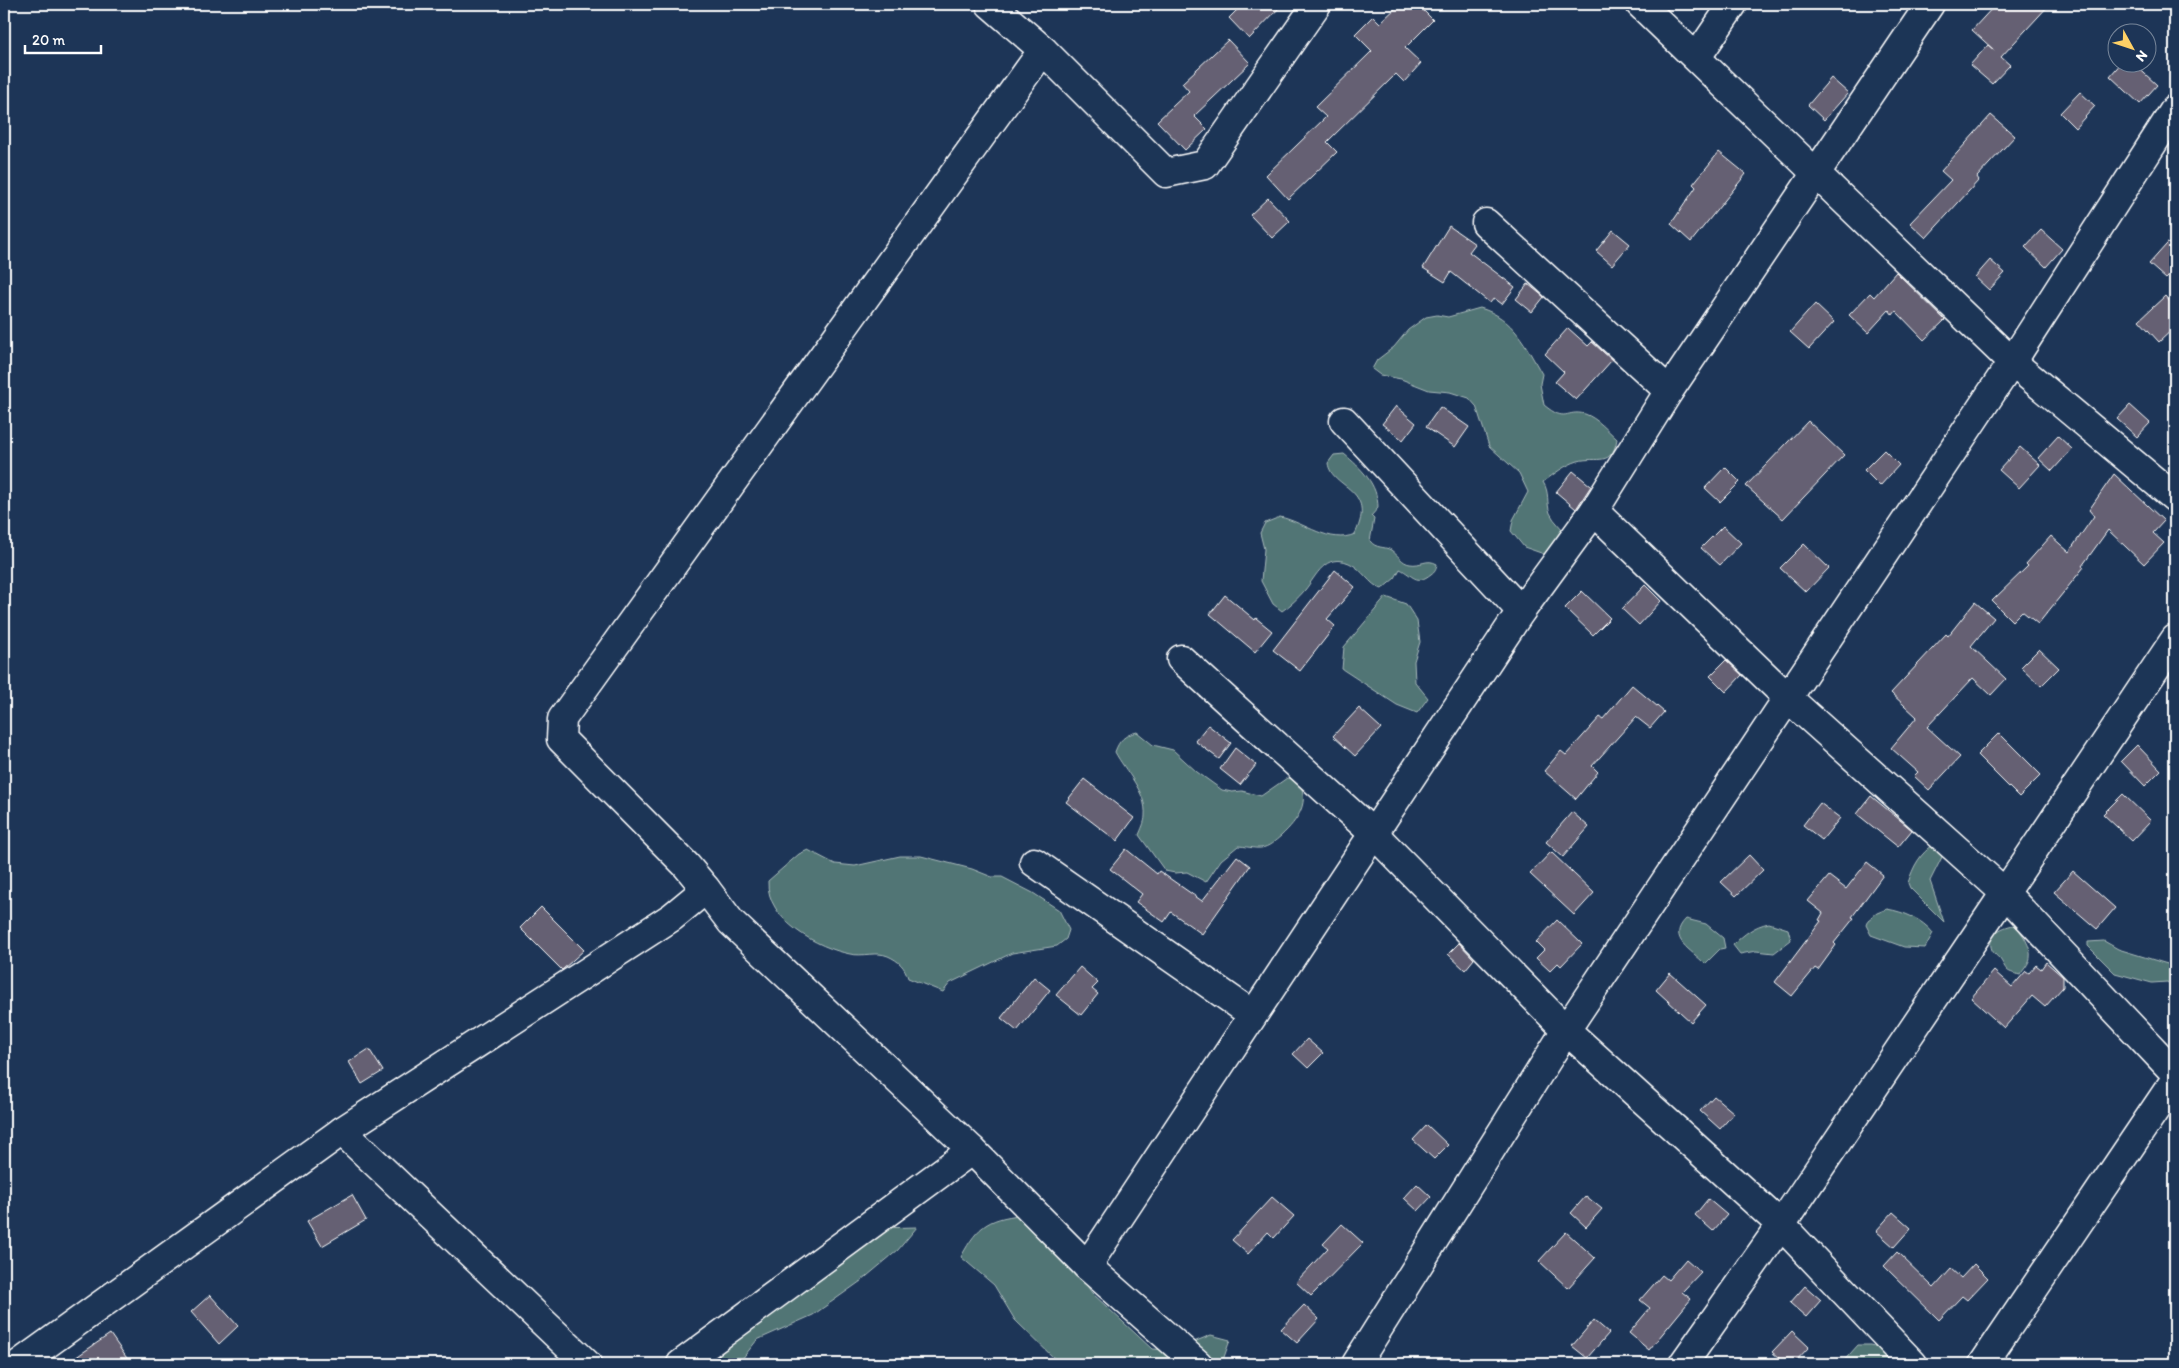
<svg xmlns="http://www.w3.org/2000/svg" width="2179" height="1368" font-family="Itim,sans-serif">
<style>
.green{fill:#517475;stroke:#a8baba}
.building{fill:#656173;stroke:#fff}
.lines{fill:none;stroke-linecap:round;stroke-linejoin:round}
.minor-casing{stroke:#fff;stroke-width:31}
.minor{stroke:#1d3557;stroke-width:28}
</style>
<rect width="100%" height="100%" fill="#1d3557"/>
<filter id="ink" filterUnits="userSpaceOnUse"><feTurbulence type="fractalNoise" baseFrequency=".02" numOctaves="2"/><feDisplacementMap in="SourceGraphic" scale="10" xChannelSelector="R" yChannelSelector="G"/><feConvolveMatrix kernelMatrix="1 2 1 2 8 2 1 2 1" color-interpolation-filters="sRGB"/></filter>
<g filter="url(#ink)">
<g class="green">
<path d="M 1480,308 C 1514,318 1525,345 1542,374 L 1540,384 L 1544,405 C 1567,424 1565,409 1585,414 C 1597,418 1608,431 1617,439 C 1612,468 1597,456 1578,461 C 1565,465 1554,474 1543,482 C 1550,493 1546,502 1550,513 C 1554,522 1562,527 1567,536 L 1553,550 L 1544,554 L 1524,547 L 1511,531 L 1513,520 L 1528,492 L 1519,473 L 1489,446 L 1476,406 L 1469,398 L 1450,392 L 1429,390 L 1401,379 L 1380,375 L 1372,369 L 1377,360 L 1394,347 L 1408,330 L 1426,317 L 1437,315 L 1448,317 Z"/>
<path d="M 1344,454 C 1361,468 1378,484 1378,508 L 1371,516 L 1374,519 L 1370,541 C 1376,549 1384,546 1391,550 C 1398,555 1402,563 1410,564 C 1421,566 1427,558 1437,564 C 1436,569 1435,571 1431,574 C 1416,586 1413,575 1400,569 L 1395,578 L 1382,589 C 1369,585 1363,569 1349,563 C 1325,553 1317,575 1305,590 C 1298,598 1291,605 1282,611 L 1273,604 L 1261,581 L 1264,549 L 1260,533 L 1265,523 L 1280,517 C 1304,522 1330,545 1355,534 C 1378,487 1331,489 1328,463 L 1334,455 Z"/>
<path d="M 1386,597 L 1406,604 L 1417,621 L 1420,642 L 1414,661 L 1415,682 L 1428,698 L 1417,713 L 1397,705 L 1342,669 L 1344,647 Z"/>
<path d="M 1137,732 L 1153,745 L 1173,750 L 1197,772 L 1222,790 L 1232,792 L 1242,791 L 1261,796 L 1287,778 L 1297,779 C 1312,801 1298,820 1281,836 C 1275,841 1269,847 1261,848 C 1255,849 1245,846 1238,846 L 1221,860 L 1206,882 L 1187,872 L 1175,873 L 1165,871 L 1139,835 C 1141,830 1145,822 1145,816 C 1147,792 1125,771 1115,752 C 1119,740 1125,735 1137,732 Z"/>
<path d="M 1935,844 L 1945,851 L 1930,881 L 1944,922 L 1910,888 L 1908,883 C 1913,867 1920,853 1935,844 Z"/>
<path d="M 808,850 L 835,864 L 855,866 L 900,856 L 921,856 L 972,869 L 992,877 L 1002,877 L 1033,893 L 1059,910 L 1069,930 L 1066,939 L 1057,946 L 1012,953 L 950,983 L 943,992 L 908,978 C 905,967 899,961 888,956 C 876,951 863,957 850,954 C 818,948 766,920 768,881 L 799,854 Z"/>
<path d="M 1887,909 C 1904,912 1922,919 1933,933 L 1925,948 L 1904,947 L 1871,935 L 1866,925 L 1868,920 L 1877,913 Z"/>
<path d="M 1686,919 L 1706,924 L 1723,938 L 1725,948 L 1720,949 L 1705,964 C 1692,950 1666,939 1686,919 Z"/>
<path d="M 1769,923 L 1788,929 L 1791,940 L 1774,953 L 1756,951 L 1740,954 L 1733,945 C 1744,934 1754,926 1769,923 Z"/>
<path d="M 2014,925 C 2022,931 2032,948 2030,958 C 2029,964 2023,970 2020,975 C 2004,971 2008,971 2000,959 C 1997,956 1994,954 1992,950 C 1986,935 2001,927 2014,925 Z"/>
<path d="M 2104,941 L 2118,949 L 2174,966 L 2175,987 L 2167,982 L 2152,983 L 2115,973 L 2088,946 L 2088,942 Z"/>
<path d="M 1028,1214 L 1068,1258 L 1092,1293 L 1152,1349 L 1174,1350 L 1211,1335 L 1230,1340 L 1223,1360 L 1219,1364 L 1060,1364 L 1015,1320 L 994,1285 L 961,1257 C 979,1223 990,1218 1028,1214 Z"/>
<path d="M 917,1227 L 898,1250 L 861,1281 L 813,1315 L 757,1340 L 738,1364 L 679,1364 L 876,1228 Z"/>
<path d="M 1858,1345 L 1870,1345 L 1901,1353 L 1907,1364 L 1841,1364 Z"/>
</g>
<g class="building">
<path d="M 1243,4 L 1283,4 L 1249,39 L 1229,18 Z"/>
<path d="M 1400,4 L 1417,4 L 1433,20 L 1405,48 L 1421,63 L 1404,82 L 1396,74 L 1327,142 L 1337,152 L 1288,199 L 1266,175 L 1326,117 L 1315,107 L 1372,51 L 1355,34 L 1373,16 L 1380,23 Z"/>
<path d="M 1996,4 L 2050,4 L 2001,57 L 2010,65 L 1992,84 L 1970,65 L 1988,45 L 1995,51 L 1972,30 Z"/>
<path d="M 1228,40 L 1250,63 L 1194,116 L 1207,129 L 1185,150 L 1157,121 L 1189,91 L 1182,83 Z"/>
<path d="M 2122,62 L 2132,62 L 2157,85 L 2140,104 L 2110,76 Z"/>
<path d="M 1831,78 L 1848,93 L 1824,120 L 1808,105 Z"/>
<path d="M 2080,92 L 2095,106 L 2075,128 L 2060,113 Z"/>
<path d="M 1991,115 L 2015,136 L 1977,177 L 1979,180 L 1926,238 L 1910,223 L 1951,180 L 1941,171 Z"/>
<path d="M 1719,152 L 1746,174 L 1691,242 L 1671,224 L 1696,187 L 1693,184 Z"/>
<path d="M 1268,198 L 1290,221 L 1272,238 L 1250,215 Z"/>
<path d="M 1449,226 L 1475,244 L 1469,252 L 1515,287 L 1502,304 L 1494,298 L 1490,303 L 1451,272 L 1445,282 L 1423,268 Z"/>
<path d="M 1613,230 L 1630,244 L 1612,265 L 1596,251 Z"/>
<path d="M 2041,230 L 2062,249 L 2046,267 L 2025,247 Z"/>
<path d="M 2175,235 L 2175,270 L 2166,279 L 2149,264 Z"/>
<path d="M 1990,260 L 2005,273 L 1989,290 L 1975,277 Z"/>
<path d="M 1896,272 L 1945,320 L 1924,340 L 1896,311 L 1893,315 L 1889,310 L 1868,333 L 1849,315 L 1870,293 L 1874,297 Z"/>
<path d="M 1528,284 L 1544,297 L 1532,312 L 1516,299 Z"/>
<path d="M 2165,296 L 2175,307 L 2175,327 L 2159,342 L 2139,320 Z"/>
<path d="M 1815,304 L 1834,322 L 1809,349 L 1790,332 Z"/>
<path d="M 1568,328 L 1588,346 L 1592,342 L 1612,360 L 1576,400 L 1555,382 L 1564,372 L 1545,354 Z"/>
<path d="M 2130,405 L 2150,423 L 2137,437 L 2117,419 Z"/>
<path d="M 1396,406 L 1416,423 L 1403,440 L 1382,424 Z"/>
<path d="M 1440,407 L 1469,427 L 1455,447 L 1426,427 Z"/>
<path d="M 1808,421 L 1844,455 L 1783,519 L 1746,486 Z"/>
<path d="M 2058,436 L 2072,449 L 2052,471 L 2038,458 Z"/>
<path d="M 2020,447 L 2040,465 L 2019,488 L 1999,470 Z"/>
<path d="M 1884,450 L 1899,465 L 1880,486 L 1864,470 Z"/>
<path d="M 1725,467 L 1740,482 L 1720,502 L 1705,488 Z"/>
<path d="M 1573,471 L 1591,486 L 1576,509 L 1556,492 Z"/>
<path d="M 2114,474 L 2164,521 L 2153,533 L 2164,543 L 2144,564 L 2108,530 L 2082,566 L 2084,567 L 2038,624 L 2022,611 L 2012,621 L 1992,601 L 2028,566 L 2026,564 L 2051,536 L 2069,552 L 2094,516 L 2089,510 Z"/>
<path d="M 1723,526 L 1741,543 L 1720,565 L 1701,548 Z"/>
<path d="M 1804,544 L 1829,568 L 1806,592 L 1780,568 Z"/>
<path d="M 1335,570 L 1355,587 L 1327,619 L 1335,626 L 1300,671 L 1273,650 Z"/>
<path d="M 1645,585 L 1661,601 L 1639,625 L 1622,609 Z"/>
<path d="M 1582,591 L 1610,618 L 1593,635 L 1565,608 Z"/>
<path d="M 1225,595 L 1255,620 L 1256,618 L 1272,631 L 1255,652 L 1210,614 Z"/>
<path d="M 1975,602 L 1994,618 L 1971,646 L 2006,679 L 1991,695 L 1973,678 L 1927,727 L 1960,757 L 1929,790 L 1914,776 L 1918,772 L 1891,748 L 1917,717 L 1891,693 L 1946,634 L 1948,636 Z"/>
<path d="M 2039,649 L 2059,668 L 2041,686 L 2021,667 Z"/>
<path d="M 1726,660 L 1742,675 L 1726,692 L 1710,676 Z"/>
<path d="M 1632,685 L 1664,712 L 1650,728 L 1636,717 L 1592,766 L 1598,772 L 1576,799 L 1544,771 L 1561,751 L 1566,755 L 1600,717 L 1603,719 Z"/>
<path d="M 1359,708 L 1381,728 L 1355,756 L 1333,736 Z"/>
<path d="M 1208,725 L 1231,743 L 1219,759 L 1195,741 Z"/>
<path d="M 1999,733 L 2041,775 L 2019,797 L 1977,755 Z"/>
<path d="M 2137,745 L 2161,770 L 2145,786 L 2121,761 Z"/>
<path d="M 1235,748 L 1256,765 L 1240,785 L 1220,769 Z"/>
<path d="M 1084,779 L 1134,818 L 1117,841 L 1066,802 Z"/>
<path d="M 2123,794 L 2151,821 L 2132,841 L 2103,814 Z"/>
<path d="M 1871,796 L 1912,830 L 1898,847 L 1857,814 Z"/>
<path d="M 1820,803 L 1840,818 L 1822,840 L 1803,825 Z"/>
<path d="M 1572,812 L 1589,827 L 1563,857 L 1546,842 Z"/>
<path d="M 1126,849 L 1157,874 L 1159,871 L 1202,901 L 1237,856 L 1250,866 L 1202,934 L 1171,912 L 1164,922 L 1136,902 L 1142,894 L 1110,869 Z"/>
<path d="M 1551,852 L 1594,893 L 1574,915 L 1530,874 Z"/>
<path d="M 1749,855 L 1763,870 L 1736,896 L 1721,882 Z"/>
<path d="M 1867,862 L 1883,875 L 1852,917 L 1854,918 L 1834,943 L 1836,945 L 1818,970 L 1815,968 L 1792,996 L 1775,982 L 1821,921 L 1819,920 L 1823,913 L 1808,901 L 1829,876 L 1846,889 Z"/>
<path d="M 2073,871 L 2115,908 L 2097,929 L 2054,892 Z"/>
<path d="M 541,907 L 584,950 L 562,970 L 520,928 Z"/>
<path d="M 1557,920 L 1582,944 L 1561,966 L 1558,963 L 1550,971 L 1536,958 L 1544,950 L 1536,942 Z"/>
<path d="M 1459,943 L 1474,959 L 1465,970 L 1448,954 Z"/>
<path d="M 2046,962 L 2063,977 L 2063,987 L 2045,1007 L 2032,996 L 2004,1028 L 1971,998 L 1994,971 L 2012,987 L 2026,971 L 2029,973 L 2036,965 L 2041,969 Z"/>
<path d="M 1080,967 L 1098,983 L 1092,989 L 1098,994 L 1081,1015 L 1056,995 Z"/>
<path d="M 1670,973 L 1706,1005 L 1691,1022 L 1656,990 Z"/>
<path d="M 1034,977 L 1050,990 L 1017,1031 L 1001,1018 Z"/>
<path d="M 1307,1039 L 1323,1053 L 1308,1068 L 1293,1054 Z"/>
<path d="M 369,1049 L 383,1071 L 362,1084 L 349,1062 Z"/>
<path d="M 1714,1096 L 1734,1113 L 1720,1129 L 1700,1111 Z"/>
<path d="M 1427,1125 L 1448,1145 L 1434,1159 L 1413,1140 Z"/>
<path d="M 1417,1184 L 1431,1197 L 1418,1211 L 1404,1198 Z"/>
<path d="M 352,1195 L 366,1220 L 322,1246 L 307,1221 Z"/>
<path d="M 1586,1196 L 1602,1209 L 1586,1227 L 1571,1213 Z"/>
<path d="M 1272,1197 L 1294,1216 L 1274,1238 L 1268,1232 L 1248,1254 L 1232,1240 Z"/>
<path d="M 1708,1199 L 1727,1215 L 1713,1231 L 1695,1215 Z"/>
<path d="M 1893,1212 L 1911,1228 L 1894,1247 L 1876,1231 Z"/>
<path d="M 1342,1224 L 1363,1243 L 1311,1296 L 1296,1282 L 1328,1248 L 1323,1244 Z"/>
<path d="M 1566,1232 L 1595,1258 L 1568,1288 L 1539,1261 Z"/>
<path d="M 1897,1252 L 1934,1288 L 1951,1269 L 1961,1278 L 1974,1264 L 1988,1278 L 1967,1300 L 1962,1296 L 1939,1320 L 1884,1266 Z"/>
<path d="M 1686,1259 L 1701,1272 L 1682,1292 L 1691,1299 L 1649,1350 L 1629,1333 L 1650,1308 L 1640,1300 L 1662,1275 L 1668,1280 Z"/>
<path d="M 1805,1286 L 1821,1300 L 1806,1317 L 1790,1303 Z"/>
<path d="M 210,1295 L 238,1326 L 219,1344 L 191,1312 Z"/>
<path d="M 1304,1305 L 1319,1319 L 1297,1343 L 1281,1329 Z"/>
<path d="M 1594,1320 L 1609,1333 L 1587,1358 L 1572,1346 Z"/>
<path d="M 1792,1331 L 1809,1347 L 1793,1364 L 1786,1364 L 1772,1352 Z"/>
<path d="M 110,1334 L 131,1364 L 66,1364 Z"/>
</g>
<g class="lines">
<defs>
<g id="minor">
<path d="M 990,4 L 1043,50"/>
<path d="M 1640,4 L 2012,362 L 2175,498"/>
<path d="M 1697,57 L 1733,4"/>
<path d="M 1486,223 L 1669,391"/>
<path d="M 1344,421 L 1521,611"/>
<path d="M 1594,511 L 1788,698 L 2005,893 L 2175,639"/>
<path d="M 1181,659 L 1374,834 L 1566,1030 L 1356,1364"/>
<path d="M 1034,862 L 1252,1014"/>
<path d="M 706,889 L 731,922 L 972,1150 L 1087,1266 L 1198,1364"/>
<path d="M 342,1131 L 587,1364"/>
<path d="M 1087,1266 L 1521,611 L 1594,511 L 1669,391 L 1930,4"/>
<path d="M 19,1364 L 342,1131 L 672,917 L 706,889 L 686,865 L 561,739 L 562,719 L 1043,50 L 1166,173 L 1205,165 L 1317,4"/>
<path d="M 681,1364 L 972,1150"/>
<path d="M 1683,1364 L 1781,1225 L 2005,893 L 2175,1073"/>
<path d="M 1913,1364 L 1781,1225 L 1566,1030 L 2012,362 L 2175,109"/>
<path d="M 1983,1364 L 2175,1080"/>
</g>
</defs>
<use href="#minor" class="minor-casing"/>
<use href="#minor" class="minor"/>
</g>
</g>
<rect width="2179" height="1368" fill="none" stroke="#1d3557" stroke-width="20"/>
<rect x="10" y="10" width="2159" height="1348" fill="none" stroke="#fff" stroke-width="2" filter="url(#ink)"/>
<g transform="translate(2132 48) rotate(130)"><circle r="24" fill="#1d3557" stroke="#77869a"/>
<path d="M0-4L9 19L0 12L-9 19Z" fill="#ffd166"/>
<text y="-8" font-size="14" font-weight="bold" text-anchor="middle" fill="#ffffff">N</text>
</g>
<path d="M25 45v8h76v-8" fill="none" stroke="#ffffff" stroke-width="2.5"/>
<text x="32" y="45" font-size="15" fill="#ffffff" stroke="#1d3557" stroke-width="4" paint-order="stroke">20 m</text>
</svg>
